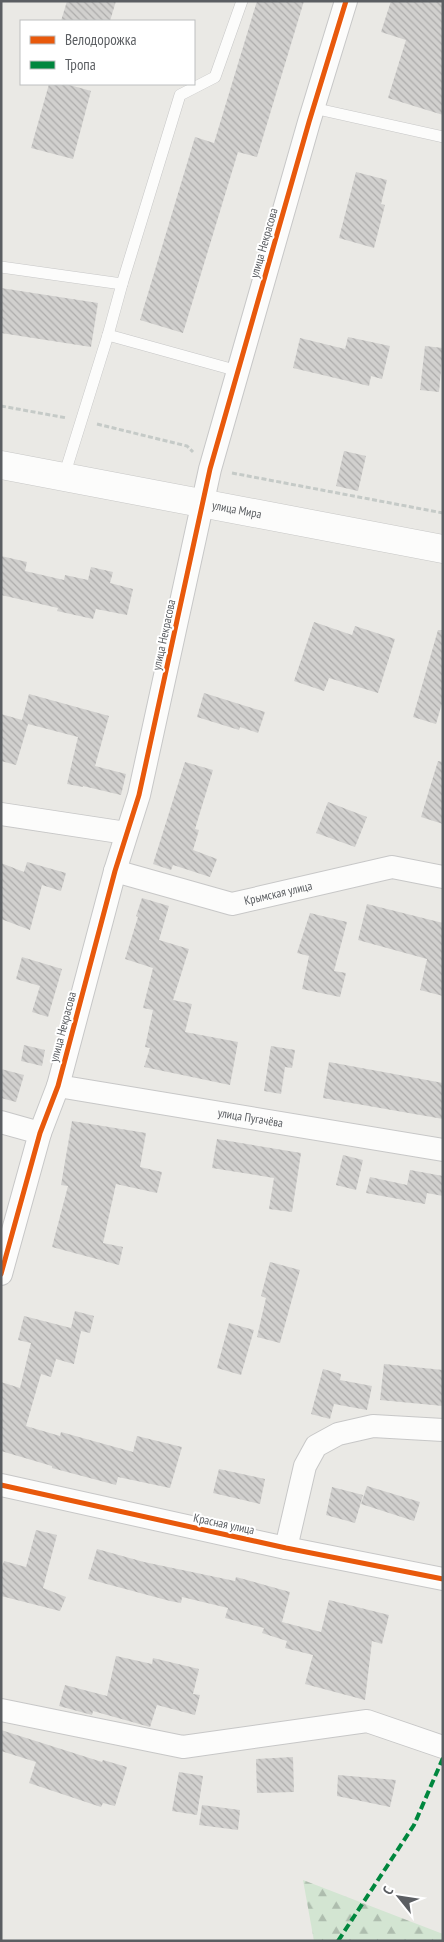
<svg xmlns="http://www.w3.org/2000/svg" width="444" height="1942" font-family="'PT Sans Narrow',sans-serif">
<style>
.forest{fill:url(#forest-firs)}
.building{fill:url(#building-back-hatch)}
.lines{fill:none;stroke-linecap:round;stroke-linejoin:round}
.lane-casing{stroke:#c7c7c7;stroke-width:12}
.street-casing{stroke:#c7c7c7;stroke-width:24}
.secondary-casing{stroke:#c7c7c6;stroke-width:29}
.path{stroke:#c5cac7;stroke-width:3;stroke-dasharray:5 2.5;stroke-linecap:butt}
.lane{stroke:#fcfcfb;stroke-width:11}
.street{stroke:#fcfcfb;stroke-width:22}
.secondary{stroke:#fcfcfb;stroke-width:28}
.quiet{stroke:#00873e;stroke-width:4;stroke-dasharray:8 4;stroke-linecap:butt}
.cycleway-casing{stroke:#fff;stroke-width:8}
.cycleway{stroke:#e8590c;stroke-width:5}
.labels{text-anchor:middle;stroke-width:4;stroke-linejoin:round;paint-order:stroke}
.street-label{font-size:12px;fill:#5b5e62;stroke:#fff}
</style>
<defs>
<pattern id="forest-firs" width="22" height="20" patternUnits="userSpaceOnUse" patternTransform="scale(1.25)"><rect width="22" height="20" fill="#d3e5d2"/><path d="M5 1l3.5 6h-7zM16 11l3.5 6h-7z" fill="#aebdae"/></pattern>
<pattern id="building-back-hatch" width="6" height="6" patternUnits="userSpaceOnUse" patternTransform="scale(1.25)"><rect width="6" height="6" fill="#d1d0ce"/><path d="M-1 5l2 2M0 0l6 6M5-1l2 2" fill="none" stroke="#adacab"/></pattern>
</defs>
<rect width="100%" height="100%" fill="#eae9e5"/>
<path class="forest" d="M 303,1880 L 443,1934 L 443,1941 L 314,1941 Z"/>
<g class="building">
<path d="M 67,1 L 116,1 L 110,21 L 61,21 Z"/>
<path d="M 257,1 L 304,1 L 257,157 L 238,152 L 183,333 L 140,320 L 195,137 L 214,143 Z"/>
<path d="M 391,1 L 443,1 L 443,115 L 388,98 L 406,40 L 381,32 Z"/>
<path d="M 49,84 L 66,84 L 91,91 L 73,159 L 31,148 Z"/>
<path d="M 356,172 L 387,180 L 381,204 L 385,205 L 374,248 L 339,238 Z"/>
<path d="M 1,288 L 98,303 L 91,347 L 1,333 Z"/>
<path d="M 348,337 L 390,346 L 382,379 L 371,376 L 369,386 L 293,368 L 300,338 L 345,349 Z"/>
<path d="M 425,346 L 443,348 L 439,392 L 420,390 Z"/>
<path d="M 344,451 L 366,456 L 358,491 L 336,486 Z"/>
<path d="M 1,556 L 27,562 L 25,571 L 64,580 L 65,575 L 88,580 L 91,567 L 113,572 L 110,583 L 133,589 L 127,615 L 96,609 L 93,619 L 57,611 L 58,608 L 1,595 Z"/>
<path d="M 314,622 L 352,635 L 355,626 L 395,639 L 378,693 L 329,678 L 324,691 L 294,681 Z"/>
<path d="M 438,630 L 443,630 L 443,700 L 436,724 L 413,717 Z"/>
<path d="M 204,693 L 265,712 L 258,733 L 240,727 L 239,730 L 197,717 Z"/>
<path d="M 29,694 L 109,716 L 95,766 L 126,774 L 121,795 L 83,786 L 83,787 L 67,784 L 78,737 L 28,724 L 16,765 L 1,761 L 1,714 L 22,720 Z"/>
<path d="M 438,761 L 443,762 L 443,824 L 421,817 Z"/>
<path d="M 185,762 L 213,770 L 195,829 L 199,830 L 193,850 L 217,859 L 210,877 L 173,865 L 171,870 L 153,864 Z"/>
<path d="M 328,802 L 367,817 L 355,847 L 316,833 Z"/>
<path d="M 27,862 L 66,873 L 61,891 L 42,885 L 30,930 L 1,919 L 1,863 L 24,872 Z"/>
<path d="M 142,898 L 169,906 L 159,940 L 189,949 L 173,1000 L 192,1004 L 185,1032 L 238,1042 L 230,1085 L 144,1067 L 150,1048 L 145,1047 L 153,1010 L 143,1008 L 153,968 L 125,959 L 138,917 L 136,916 Z"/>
<path d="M 367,904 L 443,923 L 443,996 L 420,990 L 427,959 L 358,940 Z"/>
<path d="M 310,913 L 347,922 L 334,971 L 346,973 L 340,997 L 302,989 L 309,956 L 297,953 Z"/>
<path d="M 22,957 L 62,969 L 48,1017 L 32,1012 L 40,986 L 16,979 Z"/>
<path d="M 24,1045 L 45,1050 L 42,1066 L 21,1061 Z"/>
<path d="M 271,1046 L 295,1050 L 292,1068 L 285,1067 L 281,1094 L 264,1091 Z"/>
<path d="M 329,1062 L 443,1083 L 443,1119 L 323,1098 Z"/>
<path d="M 1,1069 L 24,1075 L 16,1102 L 1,1098 Z"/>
<path d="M 72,1121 L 146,1133 L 140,1167 L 162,1172 L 157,1193 L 116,1184 L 103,1243 L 123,1247 L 119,1265 L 52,1247 L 68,1186 L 61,1185 Z"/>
<path d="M 217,1139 L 301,1153 L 292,1212 L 269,1209 L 274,1178 L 212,1168 Z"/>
<path d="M 343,1155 L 363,1160 L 356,1190 L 336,1185 Z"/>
<path d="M 410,1170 L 443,1176 L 443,1196 L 427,1193 L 425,1204 L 366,1193 L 370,1177 L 407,1185 Z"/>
<path d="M 270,1262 L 300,1270 L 280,1343 L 257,1337 L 266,1298 L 261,1296 Z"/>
<path d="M 75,1311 L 94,1316 L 90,1333 L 81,1331 L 74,1364 L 56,1359 L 51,1377 L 41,1374 L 26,1426 L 60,1436 L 61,1432 L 133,1452 L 137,1436 L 182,1447 L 170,1488 L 118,1477 L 116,1485 L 52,1468 L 52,1466 L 1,1451 L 1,1382 L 20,1388 L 31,1343 L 18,1340 L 24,1316 L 71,1328 Z"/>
<path d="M 229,1323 L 254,1330 L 241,1375 L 217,1368 Z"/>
<path d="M 384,1364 L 443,1370 L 443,1406 L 380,1400 Z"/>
<path d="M 323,1369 L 341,1374 L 340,1380 L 372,1386 L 367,1410 L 334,1404 L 330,1419 L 311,1414 Z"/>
<path d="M 219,1469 L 265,1479 L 260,1504 L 213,1493 Z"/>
<path d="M 367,1486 L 420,1502 L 414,1521 L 361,1504 Z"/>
<path d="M 332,1487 L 363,1495 L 355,1523 L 326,1515 Z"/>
<path d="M 36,1530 L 57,1535 L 43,1588 L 66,1597 L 60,1611 L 1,1596 L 1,1570 L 4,1561 L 26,1567 Z"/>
<path d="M 97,1549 L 144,1562 L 235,1581 L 236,1577 L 290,1592 L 282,1622 L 321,1632 L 329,1600 L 389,1615 L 382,1644 L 372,1641 L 365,1700 L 305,1684 L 313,1655 L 285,1648 L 287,1641 L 262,1633 L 264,1628 L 225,1618 L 228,1608 L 182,1597 L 181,1603 L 170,1601 L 88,1579 Z"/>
<path d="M 116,1656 L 152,1664 L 153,1658 L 199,1669 L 193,1694 L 200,1695 L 195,1715 L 157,1705 L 150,1727 L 93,1711 L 92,1715 L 59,1706 L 65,1685 L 107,1696 Z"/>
<path d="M 1,1730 L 102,1762 L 103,1760 L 127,1767 L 115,1806 L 103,1803 L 101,1807 L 29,1783 L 36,1762 L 1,1751 Z"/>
<path d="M 293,1757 L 294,1792 L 257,1793 L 256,1759 Z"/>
<path d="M 179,1772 L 203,1776 L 197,1815 L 172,1811 Z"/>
<path d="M 338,1775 L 396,1780 L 390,1807 L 337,1796 Z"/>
<path d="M 202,1805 L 240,1810 L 238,1830 L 199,1825 Z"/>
</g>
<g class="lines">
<defs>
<g id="lane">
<path d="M 313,108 L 443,137"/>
<path d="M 1,267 L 122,284"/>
<path d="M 108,335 L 122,284 L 180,95 L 215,77 L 242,1"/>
<path d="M 64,476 L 108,335 L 238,371"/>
</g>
<g id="street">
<path d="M 1,814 L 126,833"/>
<path id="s1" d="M 115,871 L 232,904 L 392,867 L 443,877"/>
<path id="s2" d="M 58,1086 L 443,1150"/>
<path d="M 1,1122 L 40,1133"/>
<path d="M 1,1274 L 40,1133 L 58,1086 L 115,871 L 139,795 L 210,469 L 309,122 L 346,1"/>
<path d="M 1,1485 L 286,1548 L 443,1579"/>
<path d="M 286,1548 L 305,1466 L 316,1446 L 338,1434 L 373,1426 L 443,1430"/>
<path d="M 1,1710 L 183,1747 L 367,1721 L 443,1747"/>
</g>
<g id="secondary">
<path id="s3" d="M 1,465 L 443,549"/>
</g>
</defs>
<use href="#lane" class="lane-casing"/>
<use href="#street" class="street-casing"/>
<use href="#secondary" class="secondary-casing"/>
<g class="path">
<path d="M 1,406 L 67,418"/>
<path d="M 97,424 L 187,446 L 193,452"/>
<path d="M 232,473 L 443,513"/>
</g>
<use href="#lane" class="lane"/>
<use href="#street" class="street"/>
<use href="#secondary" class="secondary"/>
<path class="quiet" d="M 338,1941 L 414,1825 L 443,1758"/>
<defs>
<g id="cycleway">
<path d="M 1,1274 L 40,1133 L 58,1086 L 115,871 L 139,795 L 210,469 L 309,122 L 346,1"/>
<path d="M 1,1485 L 286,1548 L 443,1579"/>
</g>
</defs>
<use href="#cycleway" class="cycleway-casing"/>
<use href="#cycleway" class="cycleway"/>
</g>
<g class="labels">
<g class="street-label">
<text transform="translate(264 243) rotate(-74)" y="4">улица Некрасова</text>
<text dy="4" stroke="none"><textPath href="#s3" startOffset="240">улица Мира</textPath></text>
<text transform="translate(164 635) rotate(-78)" y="4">улица Некрасова</text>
<text dy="4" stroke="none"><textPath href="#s1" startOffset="169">Крымская улица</textPath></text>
<text transform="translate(63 1027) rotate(-75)" y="4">улица Некрасова</text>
<text dy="4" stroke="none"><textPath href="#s2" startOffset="195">улица Пугачёва</textPath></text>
<text transform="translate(224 1524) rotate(12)" y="4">Красная улица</text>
</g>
</g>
<rect width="444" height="1942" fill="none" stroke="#5b5e62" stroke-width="5"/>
<rect x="20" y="20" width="175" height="65" fill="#ffffff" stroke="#bdbfc0"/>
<rect x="30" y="36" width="25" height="8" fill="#e8590c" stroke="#bdbfc0"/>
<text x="65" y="45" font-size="15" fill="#5b5e62">Велодорожка</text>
<rect x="30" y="61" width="25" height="8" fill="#00873e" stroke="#bdbfc0"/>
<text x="65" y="70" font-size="15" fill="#5b5e62">Тропа</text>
<g transform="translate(399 1897) rotate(300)" stroke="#ffffff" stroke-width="4" paint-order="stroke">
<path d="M0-4L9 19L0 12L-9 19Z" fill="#5b5e62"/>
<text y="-8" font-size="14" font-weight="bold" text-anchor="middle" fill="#5b5e62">С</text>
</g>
</svg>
